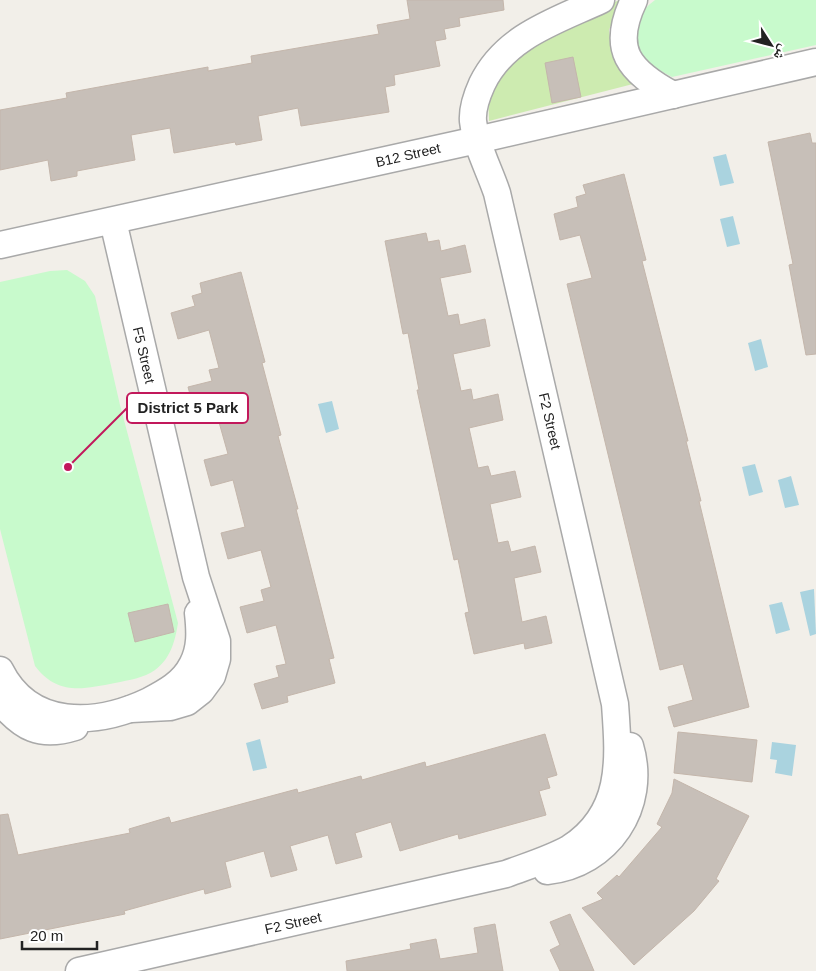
<svg xmlns="http://www.w3.org/2000/svg" width="816" height="971" font-family="Arial,'Noto Naskh Arabic',sans-serif">
<style>
.grass{fill:#cdebb0}
.park{fill:#c8facc}
.water{fill:#aad3df}
.building{fill:#c7bfb8;stroke:#c4b6ab}
.lines{fill:none;stroke-linecap:round;stroke-linejoin:round}
.minor-casing{stroke:#a9a9a9;stroke-width:29}
.minor{stroke:#fff;stroke-width:26}
.labels{text-anchor:middle;stroke-width:5;stroke-linejoin:round;paint-order:stroke}
.street-label{font-size:14px;fill:#222;stroke:#fff}
.leader{fill:none;stroke:#c2185b;stroke-width:2}
.callout-dot{fill:#c2185b;stroke:#fff;stroke-width:2}
.callout{fill:#fff;stroke:#c2185b;stroke-width:2}
.callout-label{font-size:15px;text-anchor:middle;font-weight:bold;fill:#222}
</style>
<rect width="100%" height="100%" fill="#f2efe9"/>
<path class="grass" d="M 619,0 L 621,0 L 609,30 L 614,58 L 633,84 L 489,121 L 488,95 L 507,62 L 555,33 Z"/>
<g class="park">
<path d="M 655,0 L 816,0 L 816,45 L 672,77 L 644,62 C 631,32 627,22 655,0 Z"/>
<path d="M 67,270 L 85,281 L 95,296 L 120,405 L 178,623 C 175,641 171,658 155,670 C 144,678 129,680 115,683 C 83,689 58,696 35,666 L 0,529 L 0,282 L 50,271 Z"/>
</g>
<g class="water">
<path d="M 726,154 L 734,183 L 720,186 L 713,157 Z"/>
<path d="M 733,216 L 740,244 L 727,247 L 720,219 Z"/>
<path d="M 761,339 L 768,367 L 755,371 L 748,343 Z"/>
<path d="M 332,401 L 339,429 L 326,433 L 318,404 Z"/>
<path d="M 755,464 L 763,492 L 749,496 L 742,467 Z"/>
<path d="M 791,476 L 799,505 L 785,508 L 778,480 Z"/>
<path d="M 814,589 L 816,634 L 810,636 L 800,592 Z"/>
<path d="M 782,602 L 790,630 L 776,634 L 769,605 Z"/>
<path d="M 260,739 L 267,768 L 253,771 L 246,743 Z"/>
<path d="M 772,742 L 796,745 L 792,776 L 775,773 L 777,760 L 770,759 Z"/>
</g>
<g class="building">
<path d="M 407,0 L 503,0 L 504,10 L 459,18 L 460,26 L 444,29 L 446,39 L 435,41 L 440,66 L 394,75 L 395,85 L 385,87 L 389,112 L 301,126 L 298,108 L 258,116 L 262,140 L 236,145 L 235,142 L 174,153 L 170,128 L 131,135 L 135,160 L 77,171 L 77,176 L 51,181 L 48,160 L 0,170 L 0,110 L 67,98 L 66,93 L 208,67 L 208,71 L 252,63 L 251,56 L 379,34 L 377,25 L 410,19 Z"/>
<path d="M 573,57 L 581,97 L 552,103 L 545,63 Z"/>
<path d="M 810,133 L 812,143 L 816,143 L 816,354 L 806,355 L 789,265 L 793,264 L 768,142 Z"/>
<path d="M 624,174 L 646,260 L 642,261 L 688,441 L 686,441 L 701,501 L 699,501 L 749,707 L 674,727 L 668,707 L 693,700 L 683,664 L 660,670 L 567,284 L 592,278 L 580,235 L 560,240 L 554,214 L 578,207 L 576,197 L 586,194 L 583,185 Z"/>
<path d="M 426,233 L 428,242 L 439,240 L 441,251 L 465,245 L 471,272 L 440,278 L 448,316 L 458,314 L 460,325 L 485,319 L 490,346 L 453,354 L 461,391 L 471,389 L 473,400 L 498,394 L 503,420 L 469,428 L 478,468 L 488,466 L 491,476 L 515,471 L 521,497 L 490,504 L 498,543 L 508,541 L 511,552 L 535,546 L 541,572 L 514,578 L 522,622 L 546,616 L 552,643 L 525,649 L 524,643 L 474,654 L 465,613 L 469,612 L 458,559 L 454,560 L 417,390 L 419,390 L 408,333 L 403,334 L 385,241 Z"/>
<path d="M 241,272 L 265,362 L 262,363 L 281,435 L 278,436 L 298,509 L 296,509 L 334,658 L 329,659 L 335,683 L 287,696 L 288,702 L 262,709 L 254,684 L 279,677 L 276,666 L 286,664 L 276,625 L 247,633 L 240,607 L 264,601 L 261,590 L 271,587 L 261,550 L 228,559 L 221,533 L 245,527 L 233,480 L 211,486 L 204,460 L 228,454 L 215,408 L 195,413 L 188,387 L 212,381 L 209,370 L 219,368 L 209,330 L 178,339 L 171,313 L 195,306 L 192,296 L 202,293 L 200,283 Z"/>
<path d="M 168,604 L 174,632 L 135,642 L 128,613 Z"/>
<path d="M 678,732 L 757,740 L 752,782 L 674,773 Z"/>
<path d="M 545,734 L 557,775 L 547,778 L 550,788 L 539,791 L 546,815 L 459,839 L 458,834 L 400,851 L 391,822 L 355,833 L 362,857 L 336,864 L 328,835 L 290,846 L 297,870 L 271,877 L 264,851 L 225,862 L 231,887 L 205,894 L 204,889 L 124,911 L 125,914 L 0,939 L 0,815 L 8,814 L 18,855 L 130,833 L 129,829 L 169,817 L 171,823 L 297,789 L 298,793 L 361,776 L 362,780 L 425,762 L 426,767 Z"/>
<path d="M 674,779 L 749,816 L 716,879 L 719,881 L 694,911 L 634,965 L 582,908 L 603,899 L 597,893 L 617,875 L 619,877 L 662,827 L 657,824 L 672,793 Z"/>
<path d="M 570,914 L 594,971 L 560,971 L 550,950 L 560,945 L 550,922 Z"/>
<path d="M 495,924 L 503,971 L 347,971 L 346,961 L 411,949 L 410,944 L 436,939 L 440,959 L 478,953 L 474,928 Z"/>
</g>
<g class="lines">
<defs>
<g id="minor">
<path d="M 634,0 C 610,50 629,71 673,95"/>
<path d="M 113,221 L 196,577 L 217,641 L 217,659 L 212,676 L 201,691 L 187,702 L 170,707 L 131,709"/>
<path d="M 0,245 L 477,140 L 816,62"/>
<path d="M 0,670 C 30,730 96,726 149,701 C 166,692 183,683 192,665 C 201,649 200,631 198,613"/>
<path d="M 0,701 C 22,728 40,738 75,727"/>
<path d="M 547,871 C 608,865 648,806 630,746"/>
<path d="M 79,971 L 506,874 C 527,866 551,859 570,848 C 624,813 619,759 615,704 L 497,193 C 489,169 476,146 473,121 C 472,108 477,95 482,84 C 505,36 556,21 601,0"/>
</g>
</defs>
<use href="#minor" class="minor-casing"/>
<use href="#minor" class="minor"/>
</g>
<g class="labels">
<g class="street-label">
<text transform="translate(408 155) rotate(-13)" y="5">B12 Street</text>
<text transform="translate(144 355) rotate(77)" y="5">F5 Street</text>
<text transform="translate(550 421) rotate(77)" y="5">F2 Street</text>
<text transform="translate(293 923) rotate(-13)" y="5">F2 Street</text>
</g>
</g>
<path class="leader" d="M68 467L127 408"/>
<circle class="callout-dot" cx="68" cy="467" r="5"/>
<rect class="callout" x="127" y="393" width="121" height="30" rx="5"/>
<g class="callout-label">
<text x="188" y="413">District 5 Park</text>
</g>
<g transform="translate(771 45) rotate(126)" stroke="#ffffff" stroke-width="4" paint-order="stroke">
<path d="M0-4L9 19L0 12L-9 19Z" fill="#222222"/>
<text y="-8" font-size="14" font-weight="bold" text-anchor="middle" fill="#222222">ش</text>
</g>
<path d="M22 941v8h75v-8" fill="none" stroke="#222222" stroke-width="2.5"/>
<text x="30" y="941" font-size="15" fill="#222222" stroke="#ffffff" stroke-width="4" paint-order="stroke">20 m</text>
</svg>
